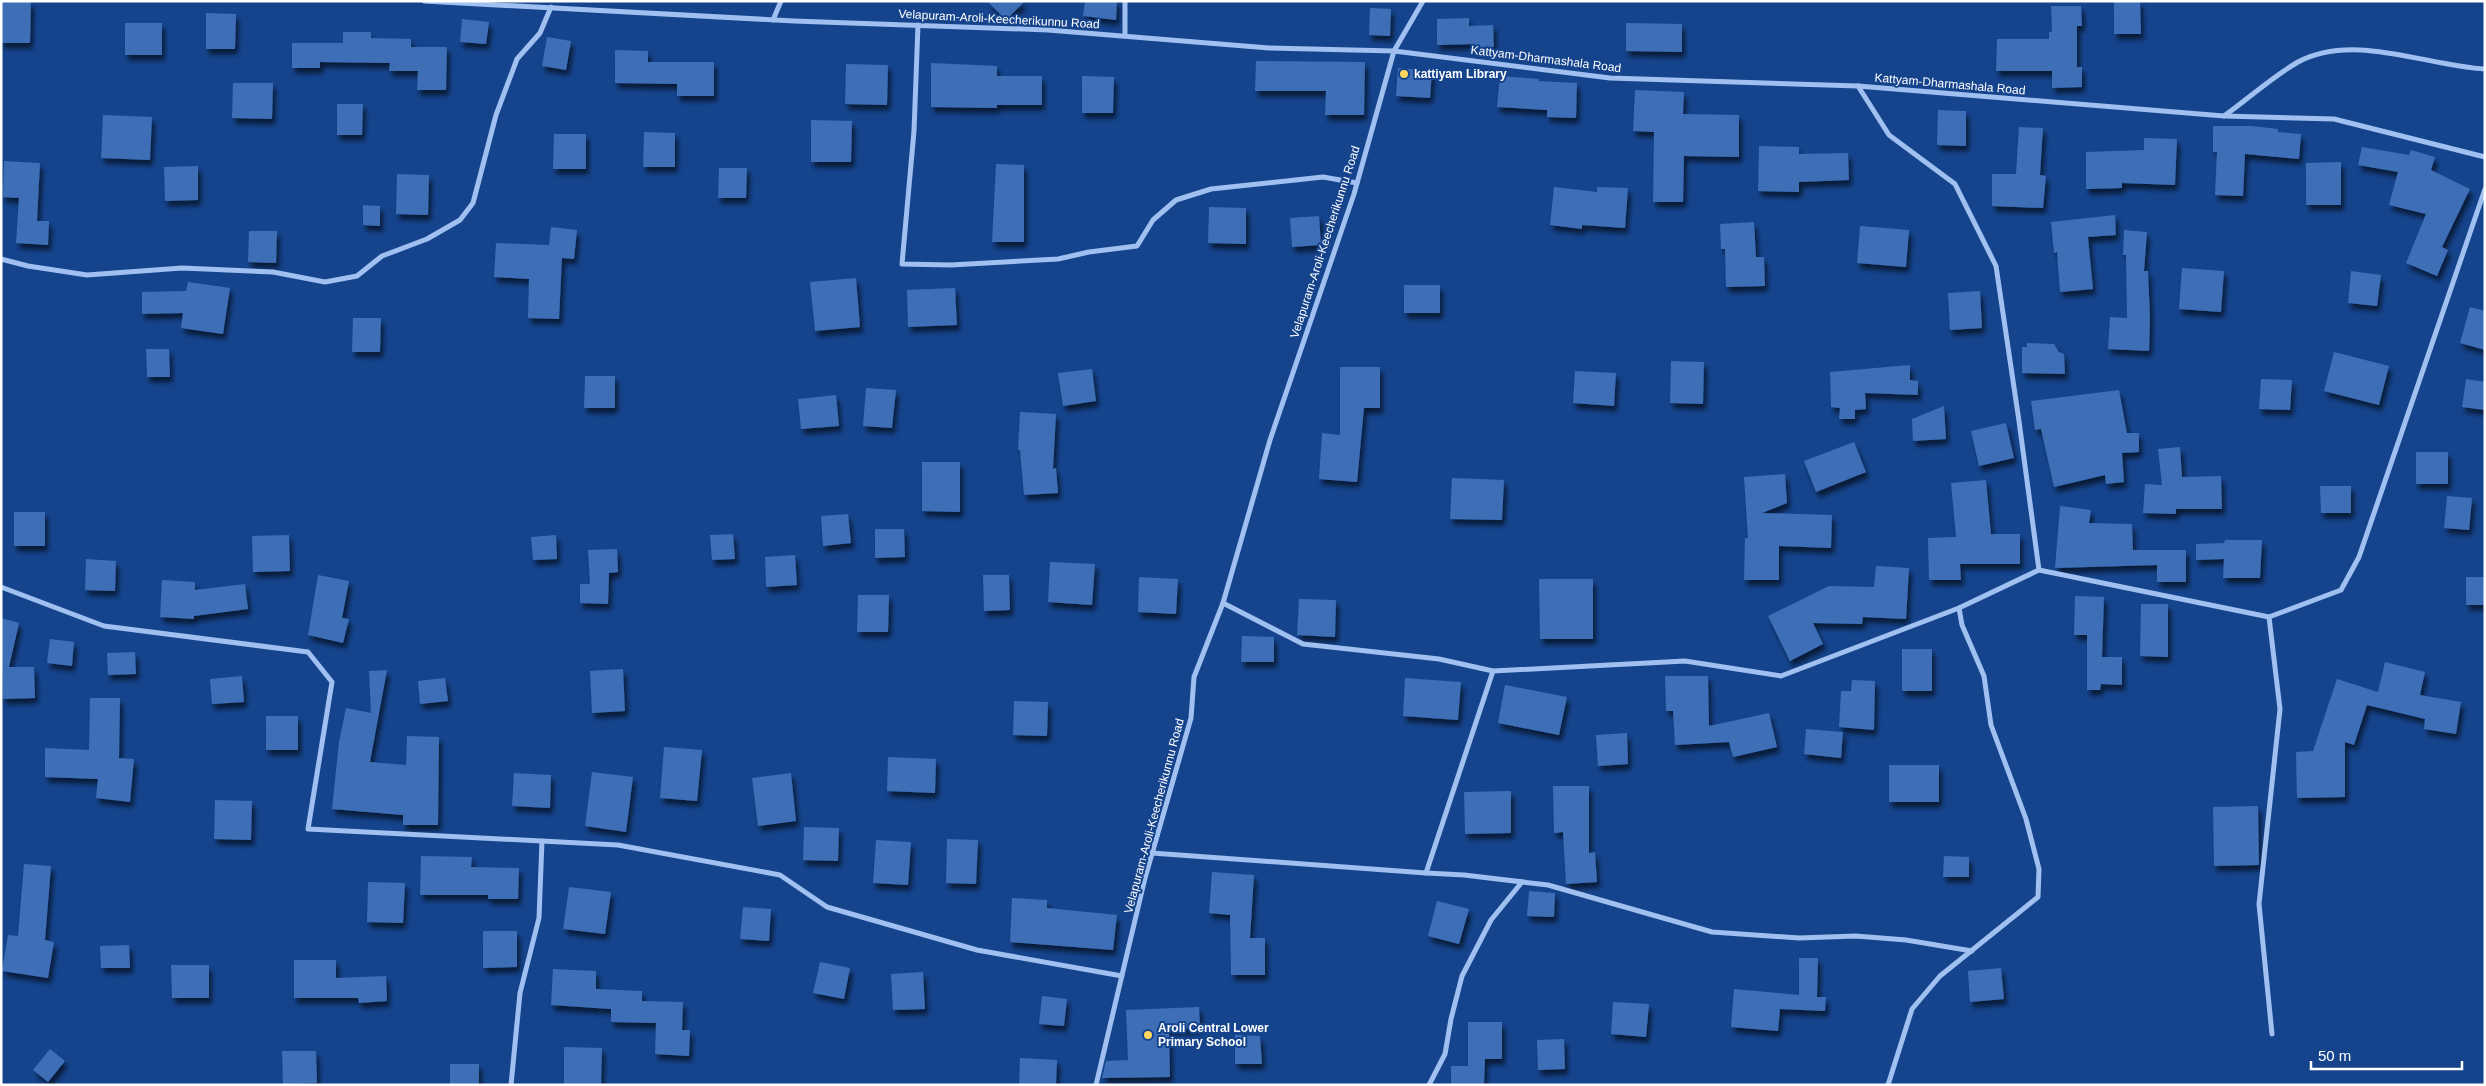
<svg xmlns="http://www.w3.org/2000/svg" width="2486" height="1086" font-family="Arial,sans-serif">
<style>
.building{fill:#3d6eb6;filter:url(#shadow)}
.lines{fill:none;stroke-linecap:round;stroke-linejoin:round}
.minor{stroke:#9fc0f0;stroke-width:5}
.poi-dot{fill:#ffd75e;stroke:#15448d;stroke-width:2}
.labels{text-anchor:middle;stroke-width:4;stroke-linejoin:round;paint-order:stroke}
.street-label{font-size:12px;fill:#fff;stroke:#15448d}
.poi-label{font-size:12px;font-weight:bold;fill:#fff;stroke:#15448d;text-anchor:start}
</style>
<defs>
<filter id="shadow"><feDropShadow dx="3" dy="5.5" stdDeviation="2.5" flood-color="#0009"/></filter>
</defs>
<rect width="100%" height="100%" fill="#15448d"/>
<g class="building">
<path d="M 987,1 L 1025,1 L 1006,20 Z"/>
<path d="M 1085,1 L 1117,1 L 1116,20 L 1083,16 Z"/>
<path d="M 2114,1 L 2140,1 L 2141,34 L 2114,34 Z"/>
<path d="M 1,2 L 31,2 L 30,43 L 1,43 Z"/>
<path d="M 2051,6 L 2081,6 L 2082,26 L 2077,26 L 2077,67 L 2082,67 L 2082,87 L 2052,88 L 2052,71 L 1996,71 L 1997,39 L 2049,39 L 2049,32 L 2052,32 Z"/>
<path d="M 1370,8 L 1391,9 L 1390,36 L 1369,35 Z"/>
<path d="M 206,13 L 236,14 L 235,49 L 206,49 Z"/>
<path d="M 1469,18 L 1469,26 L 1493,25 L 1494,47 L 1475,47 L 1475,44 L 1437,45 L 1437,19 Z"/>
<path d="M 462,19 L 489,22 L 486,44 L 460,42 Z"/>
<rect x="125" y="23" width="37" height="32"/>
<path d="M 1626,23 L 1682,24 L 1682,52 L 1626,51 Z"/>
<path d="M 343,32 L 371,32 L 371,38 L 411,39 L 411,47 L 447,47 L 446,90 L 417,90 L 418,71 L 389,71 L 390,63 L 320,62 L 320,68 L 292,68 L 292,43 L 343,43 Z"/>
<path d="M 547,37 L 571,41 L 566,70 L 542,66 Z"/>
<path d="M 615,50 L 648,51 L 648,62 L 714,62 L 714,96 L 677,96 L 677,84 L 615,83 Z"/>
<path d="M 1256,61 L 1365,62 L 1364,115 L 1325,115 L 1326,91 L 1255,91 Z"/>
<path d="M 931,63 L 997,66 L 997,76 L 1042,76 L 1042,105 L 997,105 L 997,108 L 931,107 Z"/>
<path d="M 846,64 L 888,65 L 887,105 L 845,104 Z"/>
<path d="M 1398,68 L 1432,71 L 1430,98 L 1396,96 Z"/>
<path d="M 1082,76 L 1114,77 L 1113,113 L 1082,113 Z"/>
<path d="M 1500,76 L 1539,79 L 1539,81 L 1577,83 L 1576,118 L 1547,117 L 1547,110 L 1497,107 Z"/>
<path d="M 233,83 L 273,83 L 272,119 L 232,118 Z"/>
<path d="M 1635,90 L 1684,92 L 1683,114 L 1739,115 L 1739,157 L 1684,156 L 1683,202 L 1653,202 L 1654,132 L 1633,131 Z"/>
<path d="M 337,104 L 363,104 L 362,135 L 337,135 Z"/>
<path d="M 1938,110 L 1966,111 L 1966,146 L 1937,145 Z"/>
<path d="M 103,115 L 152,117 L 150,160 L 101,158 Z"/>
<path d="M 811,120 L 852,121 L 851,162 L 811,162 Z"/>
<path d="M 2213,126 L 2251,126 L 2278,129 L 2278,132 L 2301,134 L 2299,159 L 2245,154 L 2243,196 L 2215,195 L 2217,152 L 2213,152 Z"/>
<path d="M 2019,127 L 2043,128 L 2040,175 L 2046,176 L 2043,208 L 1992,206 L 1992,174 L 2016,174 Z"/>
<path d="M 644,132 L 675,133 L 675,167 L 643,167 Z"/>
<path d="M 554,134 L 586,134 L 586,169 L 553,169 Z"/>
<path d="M 2144,138 L 2177,139 L 2175,185 L 2122,183 L 2122,188 L 2086,189 L 2086,152 L 2144,150 Z"/>
<path d="M 1759,146 L 1799,147 L 1799,154 L 1848,153 L 1849,180 L 1799,182 L 1799,192 L 1758,191 Z"/>
<path d="M 2362,147 L 2409,155 L 2411,150 L 2435,157 L 2431,170 L 2470,189 L 2442,247 L 2448,250 L 2437,276 L 2406,263 L 2426,214 L 2389,205 L 2398,172 L 2358,165 Z"/>
<path d="M 4,161 L 40,163 L 37,221 L 49,221 L 48,245 L 16,243 L 19,198 L 3,197 Z"/>
<path d="M 2341,162 L 2341,205 L 2306,205 L 2306,163 Z"/>
<path d="M 996,164 L 1024,165 L 1024,242 L 992,242 Z"/>
<path d="M 198,166 L 198,200 L 165,201 L 164,167 Z"/>
<path d="M 719,168 L 747,168 L 746,198 L 718,198 Z"/>
<path d="M 397,174 L 429,175 L 428,215 L 396,214 Z"/>
<path d="M 1554,187 L 1597,192 L 1597,187 L 1628,188 L 1625,228 L 1582,225 L 1582,229 L 1550,225 Z"/>
<path d="M 363,205 L 380,206 L 380,226 L 363,225 Z"/>
<path d="M 1209,207 L 1246,208 L 1246,244 L 1208,243 Z"/>
<path d="M 2115,215 L 2116,235 L 2088,237 L 2093,289 L 2060,292 L 2057,252 L 2054,253 L 2051,222 Z"/>
<path d="M 1319,216 L 1321,245 L 1292,247 L 1290,218 Z"/>
<path d="M 1754,222 L 1756,257 L 1764,257 L 1765,286 L 1726,287 L 1725,249 L 1721,249 L 1720,224 Z"/>
<path d="M 1860,226 L 1909,230 L 1906,267 L 1857,263 Z"/>
<path d="M 551,227 L 577,230 L 574,259 L 562,258 L 559,319 L 528,318 L 529,279 L 494,277 L 496,243 L 549,245 Z"/>
<path d="M 2124,230 L 2147,232 L 2144,271 L 2148,271 L 2150,319 L 2149,351 L 2108,349 L 2110,317 L 2127,318 L 2126,255 L 2123,255 Z"/>
<path d="M 249,231 L 277,231 L 276,263 L 248,262 Z"/>
<path d="M 2182,268 L 2224,271 L 2221,312 L 2179,309 Z"/>
<path d="M 2351,271 L 2381,275 L 2377,306 L 2348,303 Z"/>
<path d="M 856,278 L 860,327 L 815,331 L 810,282 Z"/>
<path d="M 188,282 L 230,288 L 223,334 L 181,328 L 183,313 L 142,314 L 142,292 L 186,291 Z"/>
<rect x="1404" y="285" width="36" height="28"/>
<path d="M 955,288 L 957,325 L 908,327 L 907,290 Z"/>
<path d="M 1980,291 L 1982,328 L 1950,330 L 1948,293 Z"/>
<path d="M 2470,307 L 2485,311 L 2485,350 L 2460,343 Z"/>
<path d="M 353,318 L 381,318 L 380,352 L 352,352 Z"/>
<path d="M 2027,343 L 2054,344 L 2059,352 L 2064,354 L 2065,374 L 2022,373 L 2022,347 L 2027,347 Z"/>
<path d="M 146,349 L 169,349 L 170,377 L 147,377 Z"/>
<path d="M 2334,352 L 2389,366 L 2379,405 L 2324,391 Z"/>
<path d="M 1671,361 L 1704,362 L 1703,404 L 1670,403 Z"/>
<path d="M 1910,365 L 1910,380 L 1918,381 L 1918,395 L 1865,393 L 1866,409 L 1855,410 L 1855,419 L 1839,419 L 1840,408 L 1831,407 L 1830,372 Z"/>
<path d="M 1340,367 L 1380,367 L 1380,408 L 1364,408 L 1357,482 L 1319,479 L 1322,433 L 1340,435 Z"/>
<path d="M 1092,369 L 1096,401 L 1063,406 L 1058,373 Z"/>
<path d="M 1575,371 L 1616,373 L 1614,406 L 1573,403 Z"/>
<path d="M 585,376 L 615,376 L 615,408 L 584,408 Z"/>
<path d="M 2261,379 L 2292,380 L 2290,410 L 2259,409 Z"/>
<path d="M 2466,379 L 2485,382 L 2485,410 L 2462,407 Z"/>
<path d="M 866,388 L 896,390 L 892,428 L 863,426 Z"/>
<path d="M 2119,390 L 2127,433 L 2139,433 L 2139,452 L 2122,453 L 2124,482 L 2106,484 L 2105,475 L 2054,487 L 2041,429 L 2035,430 L 2031,401 Z"/>
<path d="M 836,395 L 839,426 L 801,429 L 798,399 Z"/>
<path d="M 1944,406 L 1946,439 L 1913,441 L 1912,419 Z"/>
<path d="M 1020,412 L 1056,414 L 1053,469 L 1056,468 L 1058,493 L 1024,495 L 1020,450 L 1018,450 Z"/>
<path d="M 2006,423 L 2014,458 L 1979,466 L 1971,431 Z"/>
<path d="M 1854,442 L 1866,472 L 1816,492 L 1804,461 Z"/>
<path d="M 2180,447 L 2182,477 L 2221,476 L 2222,509 L 2176,509 L 2176,514 L 2143,513 L 2145,484 L 2162,485 L 2158,449 Z"/>
<rect x="2416" y="452" width="32" height="32"/>
<path d="M 922,462 L 960,462 L 960,512 L 922,511 Z"/>
<path d="M 1785,474 L 1787,503 L 1762,513 L 1832,515 L 1831,548 L 1779,546 L 1779,580 L 1744,580 L 1745,538 L 1748,538 L 1744,477 Z"/>
<path d="M 1452,478 L 1504,480 L 1502,520 L 1450,519 Z"/>
<path d="M 1986,480 L 1991,534 L 2020,534 L 2020,564 L 1960,564 L 1961,580 L 1929,580 L 1928,538 L 1956,537 L 1951,483 Z"/>
<path d="M 2320,486 L 2351,486 L 2351,513 L 2321,513 Z"/>
<path d="M 2447,496 L 2472,498 L 2469,530 L 2444,528 Z"/>
<path d="M 2060,506 L 2091,510 L 2089,523 L 2132,524 L 2133,550 L 2186,550 L 2186,582 L 2157,582 L 2157,565 L 2055,568 Z"/>
<rect x="14" y="512" width="31" height="34"/>
<path d="M 848,514 L 851,543 L 823,546 L 821,516 Z"/>
<path d="M 875,529 L 904,529 L 905,557 L 875,558 Z"/>
<path d="M 733,534 L 735,559 L 712,560 L 710,535 Z"/>
<path d="M 289,535 L 290,571 L 253,572 L 252,536 Z"/>
<path d="M 556,535 L 557,559 L 533,560 L 531,537 Z"/>
<path d="M 2225,540 L 2262,540 L 2260,578 L 2223,578 L 2224,559 L 2196,560 L 2196,544 L 2224,543 Z"/>
<path d="M 617,549 L 618,572 L 609,573 L 608,604 L 580,603 L 580,584 L 590,584 L 588,550 Z"/>
<path d="M 795,555 L 797,585 L 766,587 L 765,557 Z"/>
<path d="M 86,559 L 116,561 L 115,591 L 85,590 Z"/>
<path d="M 1050,562 L 1095,564 L 1092,605 L 1048,602 Z"/>
<path d="M 1876,566 L 1909,568 L 1906,619 L 1863,617 L 1862,624 L 1813,623 L 1823,644 L 1790,661 L 1768,616 L 1829,586 L 1874,587 Z"/>
<path d="M 318,575 L 349,581 L 342,618 L 349,619 L 343,643 L 308,635 Z"/>
<path d="M 983,575 L 1009,575 L 1010,610 L 984,611 Z"/>
<path d="M 1139,577 L 1178,579 L 1176,614 L 1138,612 Z"/>
<rect x="2466" y="577" width="19" height="28"/>
<path d="M 1539,579 L 1593,579 L 1593,639 L 1540,639 Z"/>
<path d="M 162,580 L 195,582 L 195,590 L 245,584 L 248,609 L 194,616 L 194,619 L 160,617 Z"/>
<path d="M 858,595 L 889,595 L 888,632 L 857,632 Z"/>
<path d="M 2075,596 L 2104,597 L 2102,657 L 2122,657 L 2122,685 L 2101,684 L 2100,690 L 2087,690 L 2087,635 L 2074,635 Z"/>
<path d="M 1299,599 L 1336,600 L 1335,637 L 1297,635 Z"/>
<path d="M 2141,604 L 2168,604 L 2168,657 L 2140,656 Z"/>
<path d="M 1,618 L 19,623 L 9,667 L 34,667 L 35,698 L 3,699 Z"/>
<path d="M 1242,636 L 1274,637 L 1274,662 L 1241,662 Z"/>
<path d="M 50,639 L 74,642 L 72,666 L 47,663 Z"/>
<rect x="1902" y="649" width="30" height="42"/>
<path d="M 135,652 L 136,674 L 108,675 L 107,653 Z"/>
<path d="M 2385,662 L 2425,672 L 2420,695 L 2461,702 L 2456,734 L 2424,729 L 2425,719 L 2367,705 L 2354,745 L 2345,742 L 2345,797 L 2297,798 L 2296,752 L 2313,751 L 2337,679 L 2378,692 Z"/>
<path d="M 623,669 L 625,711 L 592,713 L 590,671 Z"/>
<path d="M 387,670 L 370,762 L 406,765 L 407,736 L 439,737 L 438,825 L 403,825 L 403,815 L 332,809 L 339,742 L 346,708 L 371,713 L 369,671 Z"/>
<path d="M 242,676 L 244,702 L 212,704 L 210,679 Z"/>
<path d="M 1665,676 L 1708,676 L 1709,726 L 1769,713 L 1777,747 L 1733,757 L 1729,742 L 1675,745 L 1673,711 L 1666,711 Z"/>
<path d="M 445,678 L 448,701 L 420,704 L 418,681 Z"/>
<path d="M 1405,678 L 1461,682 L 1458,720 L 1403,716 Z"/>
<path d="M 1852,680 L 1875,681 L 1874,730 L 1839,727 L 1841,691 L 1851,691 Z"/>
<path d="M 1505,685 L 1567,697 L 1559,735 L 1498,723 Z"/>
<path d="M 90,698 L 120,698 L 119,758 L 134,759 L 130,802 L 96,798 L 98,779 L 45,777 L 45,748 L 89,750 Z"/>
<path d="M 1014,701 L 1048,702 L 1047,736 L 1013,735 Z"/>
<rect x="266" y="716" width="32" height="34"/>
<path d="M 1806,729 L 1843,732 L 1841,758 L 1804,754 Z"/>
<path d="M 1627,733 L 1628,764 L 1598,766 L 1596,735 Z"/>
<path d="M 664,747 L 702,750 L 697,801 L 660,798 Z"/>
<path d="M 888,757 L 936,759 L 935,793 L 887,791 Z"/>
<rect x="1889" y="765" width="50" height="37"/>
<path d="M 592,772 L 633,777 L 626,832 L 585,826 Z"/>
<path d="M 514,773 L 551,775 L 550,808 L 512,806 Z"/>
<path d="M 791,773 L 796,821 L 758,826 L 752,778 Z"/>
<path d="M 1553,786 L 1589,786 L 1589,853 L 1595,852 L 1597,882 L 1566,884 L 1563,832 L 1554,833 Z"/>
<path d="M 1511,791 L 1511,833 L 1465,834 L 1464,792 Z"/>
<path d="M 215,800 L 252,801 L 251,840 L 214,839 Z"/>
<path d="M 2258,806 L 2259,865 L 2214,866 L 2213,807 Z"/>
<path d="M 804,827 L 839,828 L 838,861 L 803,860 Z"/>
<path d="M 947,839 L 978,840 L 976,884 L 946,883 Z"/>
<path d="M 876,840 L 911,842 L 908,885 L 873,883 Z"/>
<path d="M 421,856 L 472,857 L 471,867 L 519,868 L 518,899 L 488,899 L 488,895 L 420,895 Z"/>
<path d="M 1944,856 L 1969,857 L 1969,877 L 1943,877 Z"/>
<path d="M 24,864 L 51,866 L 45,940 L 54,942 L 48,978 L 2,971 L 8,935 L 18,936 Z"/>
<path d="M 1212,872 L 1254,875 L 1250,938 L 1265,938 L 1265,975 L 1231,975 L 1230,915 L 1209,913 Z"/>
<path d="M 368,882 L 405,883 L 403,923 L 367,922 Z"/>
<path d="M 569,887 L 611,892 L 605,934 L 563,929 Z"/>
<path d="M 1529,891 L 1555,893 L 1554,917 L 1527,916 Z"/>
<path d="M 1012,898 L 1047,900 L 1047,908 L 1117,915 L 1113,950 L 1010,942 Z"/>
<path d="M 1437,901 L 1469,909 L 1459,944 L 1428,936 Z"/>
<path d="M 743,907 L 771,909 L 769,941 L 740,939 Z"/>
<path d="M 483,931 L 517,931 L 517,967 L 483,968 Z"/>
<path d="M 129,945 L 130,968 L 101,968 L 100,946 Z"/>
<path d="M 1799,958 L 1818,958 L 1817,997 L 1826,997 L 1825,1011 L 1780,1009 L 1778,1031 L 1731,1027 L 1734,989 L 1799,995 Z"/>
<path d="M 294,960 L 336,960 L 336,978 L 386,976 L 387,1001 L 359,1003 L 358,998 L 294,998 Z"/>
<path d="M 820,962 L 850,968 L 844,999 L 813,993 Z"/>
<path d="M 171,965 L 209,965 L 209,998 L 172,998 Z"/>
<path d="M 2001,968 L 2004,999 L 1970,1002 L 1968,971 Z"/>
<path d="M 553,969 L 596,971 L 596,989 L 642,991 L 642,1001 L 683,1002 L 682,1030 L 690,1030 L 689,1056 L 655,1054 L 656,1023 L 611,1022 L 611,1009 L 551,1005 Z"/>
<path d="M 923,972 L 925,1009 L 893,1010 L 891,974 Z"/>
<path d="M 1042,996 L 1067,999 L 1064,1026 L 1039,1024 Z"/>
<path d="M 1613,1002 L 1649,1004 L 1646,1037 L 1611,1034 Z"/>
<path d="M 1199,1007 L 1200,1028 L 1169,1030 L 1170,1077 L 1102,1078 L 1106,1061 L 1128,1060 L 1126,1010 Z"/>
<path d="M 1468,1022 L 1502,1022 L 1502,1059 L 1485,1059 L 1484,1085 L 1451,1085 L 1451,1066 L 1468,1066 Z"/>
<path d="M 1235,1035 L 1260,1036 L 1262,1064 L 1235,1064 Z"/>
<path d="M 1564,1039 L 1565,1069 L 1538,1070 L 1537,1040 Z"/>
<path d="M 564,1047 L 602,1048 L 601,1085 L 564,1085 Z"/>
<path d="M 50,1049 L 65,1061 L 48,1082 L 33,1070 Z"/>
<path d="M 282,1051 L 316,1051 L 317,1083 L 283,1084 Z"/>
<path d="M 1020,1058 L 1057,1060 L 1056,1085 L 1019,1085 Z"/>
<rect x="450" y="1064" width="29" height="21"/>
</g>
<g class="lines">
<g class="minor">
<path d="M 424,1 L 794,21 L 1048,30 L 1269,48 L 1394,51 L 1354,194 L 1270,440 L 1223,603 L 1194,677 L 1191,718 L 1145,878 L 1096,1085"/>
<path d="M 1423,1 L 1394,51 L 1610,78 L 1858,86 L 2224,116 C 2248,99 2272,77 2298,62 C 2353,32 2427,66 2485,69"/>
<path d="M 773,20 L 781,1"/>
<path d="M 918,25 L 914,131 L 902,264 L 951,265 L 1058,259 L 1089,252 L 1137,246 L 1153,220 L 1176,200 L 1211,189 L 1323,177 L 1357,183"/>
<path d="M 1125,36 L 1125,1"/>
<path d="M 2224,116 L 2334,119 L 2485,157"/>
<path d="M 1,259 L 28,266 L 87,275 L 182,268 L 273,272 L 325,282 L 357,276 L 382,256 L 427,239 L 460,220 L 473,203 L 496,115 L 517,59 L 540,33 L 551,7"/>
<path d="M 2039,570 L 2269,617 L 2341,590 L 2359,557 L 2485,189"/>
<path d="M 1,587 L 104,626 L 308,652 L 332,682 L 308,829 L 618,845 L 780,875 L 827,907 L 977,950 L 1122,976"/>
<path d="M 1223,603 L 1303,644 L 1439,659 L 1493,671"/>
<path d="M 2269,617 L 2280,709 L 2259,904 L 2272,1034"/>
<path d="M 1152,853 L 1426,873 L 1493,671 L 1685,661 L 1781,676 L 1959,608 L 2039,570 L 2019,421 L 1996,266 L 1955,184 L 1889,135 L 1858,86"/>
<path d="M 1426,873 L 1464,875 L 1548,885 L 1712,932 L 1799,938 L 1856,936 L 1906,940 L 1972,951"/>
<path d="M 511,1085 L 520,993 L 539,918 L 542,841"/>
<path d="M 1429,1085 L 1445,1054 L 1451,1019 L 1462,976 L 1491,920 L 1522,882"/>
<path d="M 1888,1085 L 1912,1009 L 1940,976 L 2038,897 L 2039,869 L 2026,819 L 1991,725 L 1984,676 L 1962,625 L 1959,608"/>
</g>
</g>
<g class="poi-dot">
<circle cx="1404" cy="74" r="5"/>
<circle cx="1148" cy="1035" r="5"/>
</g>
<g class="labels">
<g class="street-label">
<text transform="translate(999 19) rotate(3)" y="4">Velapuram-Aroli-Keecherikunnu Road</text>
<text transform="translate(1546 59) rotate(7)" y="4">Kattyam-Dharmashala Road</text>
<text transform="translate(1950 84) rotate(5)" y="4">Kattyam-Dharmashala Road</text>
<text transform="translate(1325 242) rotate(-72)" y="4">Velapuram-Aroli-Keecherikunnu Road</text>
<text transform="translate(1154 816) rotate(-75)" y="4">Velapuram-Aroli-Keecherikunnu Road</text>
</g>
<g class="poi-label">
<text x="1414" y="78">kattiyam Library</text>
<text x="1158" y="1032">Aroli Central Lower<tspan x="1158" dy="14">Primary School</tspan></text>
</g>
</g>
<rect width="2486" height="1086" fill="none" stroke="#ffffff" stroke-width="5"/>
<path d="M2311 1061v8h151v-8" fill="none" stroke="#ffffff" stroke-width="2.5"/>
<text x="2318" y="1061" font-size="15" fill="#ffffff" stroke="#15448d" stroke-width="4" paint-order="stroke">50 m</text>
</svg>
